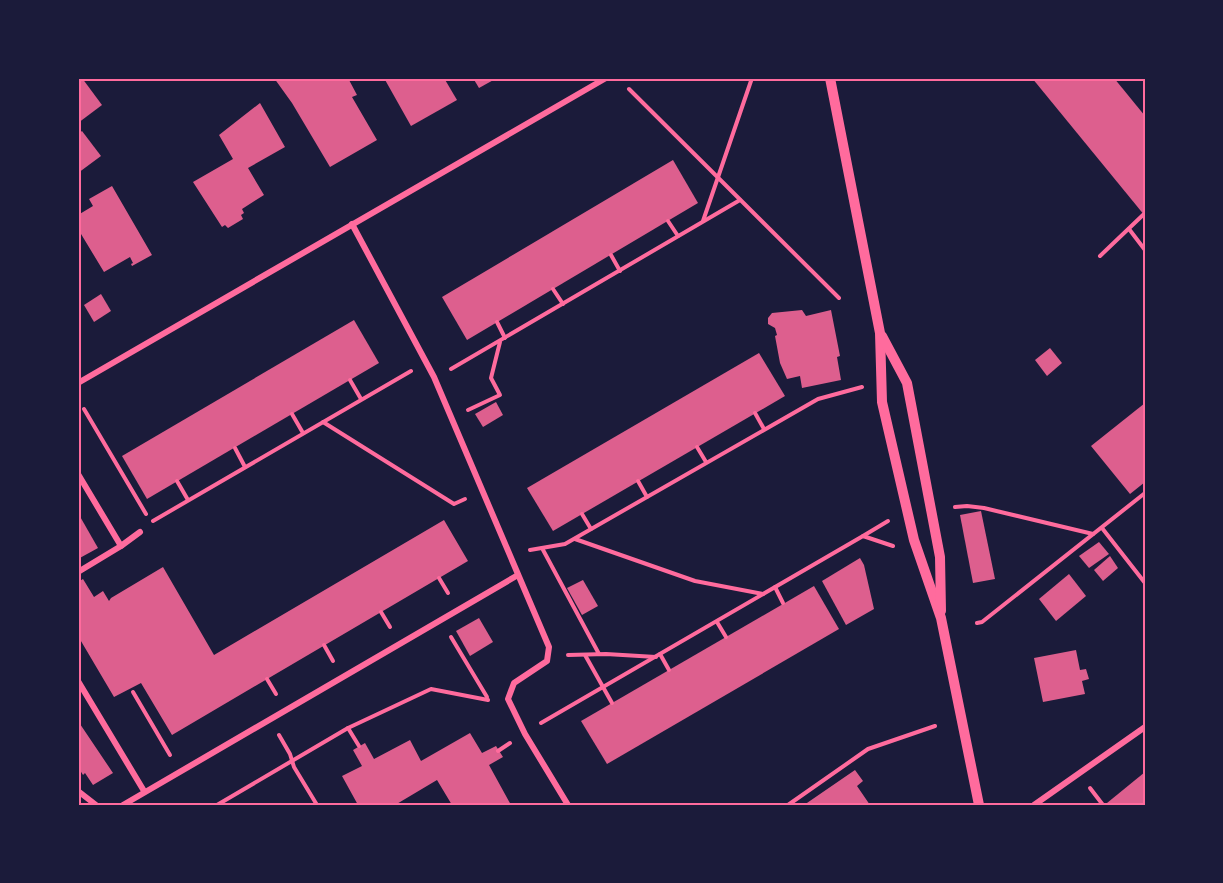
<svg xmlns="http://www.w3.org/2000/svg" width="1223" height="883" font-family="'Varela Round',sans-serif">
<style>
.building{fill:#dd5f8e}
.lines{fill:none;stroke-linecap:round;stroke-linejoin:round}
.path{stroke:#ff6b9d;stroke-width:4}
.minor{stroke:#ff6b9d;stroke-width:6}
.tertiary{stroke:#ff6b9d;stroke-width:10}
.neatline{fill:none;stroke:#ff6b9d;stroke-width:2}
</style>
<rect width="100%" height="100%" fill="#1b1b3a"/>
<g class="building">
<path d="M 82,78 L 102,105 L 78,123 L 78,81 Z"/>
<path d="M 274,78 L 348,78 L 357,95 L 352,97 L 377,140 L 330,167 L 292,103 Z"/>
<path d="M 384,78 L 444,78 L 457,100 L 411,126 Z"/>
<path d="M 473,78 L 497,78 L 479,88 Z"/>
<path d="M 1032,78 L 1114,78 L 1145,116 L 1145,216 Z"/>
<path d="M 260,103 L 285,147 L 248,168 L 264,195 L 242,209 L 244,213 L 241,215 L 243,219 L 228,228 L 225,225 L 222,227 L 193,182 L 233,159 L 219,135 Z"/>
<path d="M 82,131 L 101,156 L 78,173 L 78,134 Z"/>
<path d="M 673,160 L 698,203 L 467,340 L 442,297 Z"/>
<path d="M 112,186 L 152,255 L 132,266 L 131,264 L 133,263 L 130,257 L 104,272 L 78,229 L 78,215 L 93,206 L 89,199 Z"/>
<path d="M 101,294 L 111,311 L 94,322 L 84,305 Z"/>
<path d="M 802,310 L 806,316 L 831,310 L 840,356 L 837,357 L 841,380 L 802,388 L 800,376 L 787,379 L 780,363 L 775,336 L 777,335 L 775,328 L 768,324 L 768,318 L 772,313 Z"/>
<path d="M 354,320 L 379,363 L 147,499 L 122,456 Z"/>
<path d="M 1050,348 L 1062,363 L 1047,376 L 1035,360 Z"/>
<path d="M 759,353 L 785,396 L 553,531 L 527,488 Z"/>
<path d="M 496,402 L 503,415 L 483,427 L 475,414 Z"/>
<path d="M 1145,403 L 1145,482 L 1130,494 L 1091,446 Z"/>
<path d="M 981,511 L 995,579 L 973,583 L 960,515 Z"/>
<path d="M 78,513 L 98,548 L 78,559 Z"/>
<path d="M 444,520 L 468,561 L 172,735 L 141,683 L 114,697 L 78,636 L 78,582 L 83,579 L 94,597 L 103,591 L 109,601 L 111,598 L 163,567 L 214,655 Z"/>
<path d="M 1099,542 L 1109,554 L 1089,568 L 1079,556 Z"/>
<path d="M 1110,556 L 1118,568 L 1103,581 L 1094,570 Z"/>
<path d="M 860,558 L 864,565 L 874,609 L 846,625 L 822,581 Z"/>
<path d="M 1069,574 L 1086,596 L 1056,621 L 1039,599 Z"/>
<path d="M 583,580 L 598,606 L 582,615 L 567,588 Z"/>
<path d="M 814,586 L 839,629 L 607,764 L 581,721 Z"/>
<path d="M 479,618 L 493,642 L 470,656 L 456,631 Z"/>
<path d="M 1076,650 L 1080,670 L 1086,669 L 1089,679 L 1082,681 L 1085,694 L 1043,702 L 1034,658 Z"/>
<path d="M 78,721 L 113,773 L 93,785 L 85,773 L 83,775 L 78,767 Z"/>
<path d="M 470,733 L 482,753 L 496,746 L 503,757 L 489,765 L 511,805 L 452,805 L 437,780 L 395,805 L 358,805 L 342,776 L 362,766 L 353,750 L 365,743 L 374,759 L 410,740 L 421,761 Z"/>
<path d="M 855,770 L 863,781 L 857,786 L 870,805 L 804,805 Z"/>
<path d="M 1145,772 L 1145,805 L 1109,805 L 1107,803 Z"/>
</g>
<g class="lines">
<g class="path">
<path d="M 629,89 L 839,298"/>
<path d="M 668,221 L 678,236"/>
<path d="M 703,221 L 752,78"/>
<path d="M 1129,229 L 1145,250"/>
<path d="M 611,255 L 620,271"/>
<path d="M 1100,256 L 1144,214"/>
<path d="M 553,289 L 563,304"/>
<path d="M 497,322 L 505,338"/>
<path d="M 451,369 L 740,200"/>
<path d="M 350,380 L 361,399"/>
<path d="M 84,409 L 146,514"/>
<path d="M 468,410 L 500,395 L 491,378 L 500,342"/>
<path d="M 755,413 L 764,429"/>
<path d="M 292,414 L 303,433"/>
<path d="M 323,422 L 454,504 L 465,499"/>
<path d="M 697,447 L 706,462"/>
<path d="M 235,448 L 245,467"/>
<path d="M 177,481 L 188,500"/>
<path d="M 638,481 L 647,497"/>
<path d="M 955,507 L 967,506 L 984,508 L 1093,534"/>
<path d="M 582,514 L 591,529"/>
<path d="M 153,521 L 411,371"/>
<path d="M 1102,528 L 1145,583"/>
<path d="M 863,536 L 888,521"/>
<path d="M 575,539 L 695,581 L 763,594"/>
<path d="M 542,548 L 599,654"/>
<path d="M 530,550 L 565,544 L 818,399 L 862,387"/>
<path d="M 439,578 L 448,593"/>
<path d="M 775,587 L 783,603"/>
<path d="M 381,612 L 390,627"/>
<path d="M 717,622 L 726,637"/>
<path d="M 977,623 L 982,622 L 1145,493"/>
<path d="M 451,637 L 487,697"/>
<path d="M 324,645 L 333,661"/>
<path d="M 660,654 L 669,670"/>
<path d="M 568,655 L 606,654 L 656,657"/>
<path d="M 585,655 L 612,703"/>
<path d="M 267,679 L 276,694"/>
<path d="M 133,692 L 170,755"/>
<path d="M 541,723 L 863,536 L 893,546"/>
<path d="M 348,728 L 359,746"/>
<path d="M 279,735 L 290,754 L 294,767 L 317,805"/>
<path d="M 498,751 L 510,743"/>
<path d="M 1090,788 L 1103,805"/>
<path d="M 217,805 L 348,728 L 431,689 L 488,700"/>
<path d="M 788,805 L 868,749 L 935,726"/>
</g>
<g class="minor">
<path d="M 352,224 L 434,377 L 549,647 L 547,661 L 514,683 L 508,699 L 525,734 L 568,805"/>
<path d="M 78,383 L 606,78"/>
<path d="M 78,474 L 121,546"/>
<path d="M 78,572 L 121,546 L 140,532"/>
<path d="M 78,681 L 144,791"/>
<path d="M 78,791 L 96,805"/>
<path d="M 123,805 L 518,575"/>
<path d="M 1034,805 L 1145,727"/>
</g>
<g class="tertiary">
<path d="M 830,78 L 880,333 L 882,402 L 914,540 L 941,618 L 979,805"/>
<path d="M 882,336 L 907,383 L 940,557 L 941,611"/>
</g>
</g>
<rect width="1223" height="883" fill="none" stroke="#1b1b3a" stroke-width="159"/>
<rect x="80" y="80" width="1064" height="724" class="neatline"/>
</svg>
